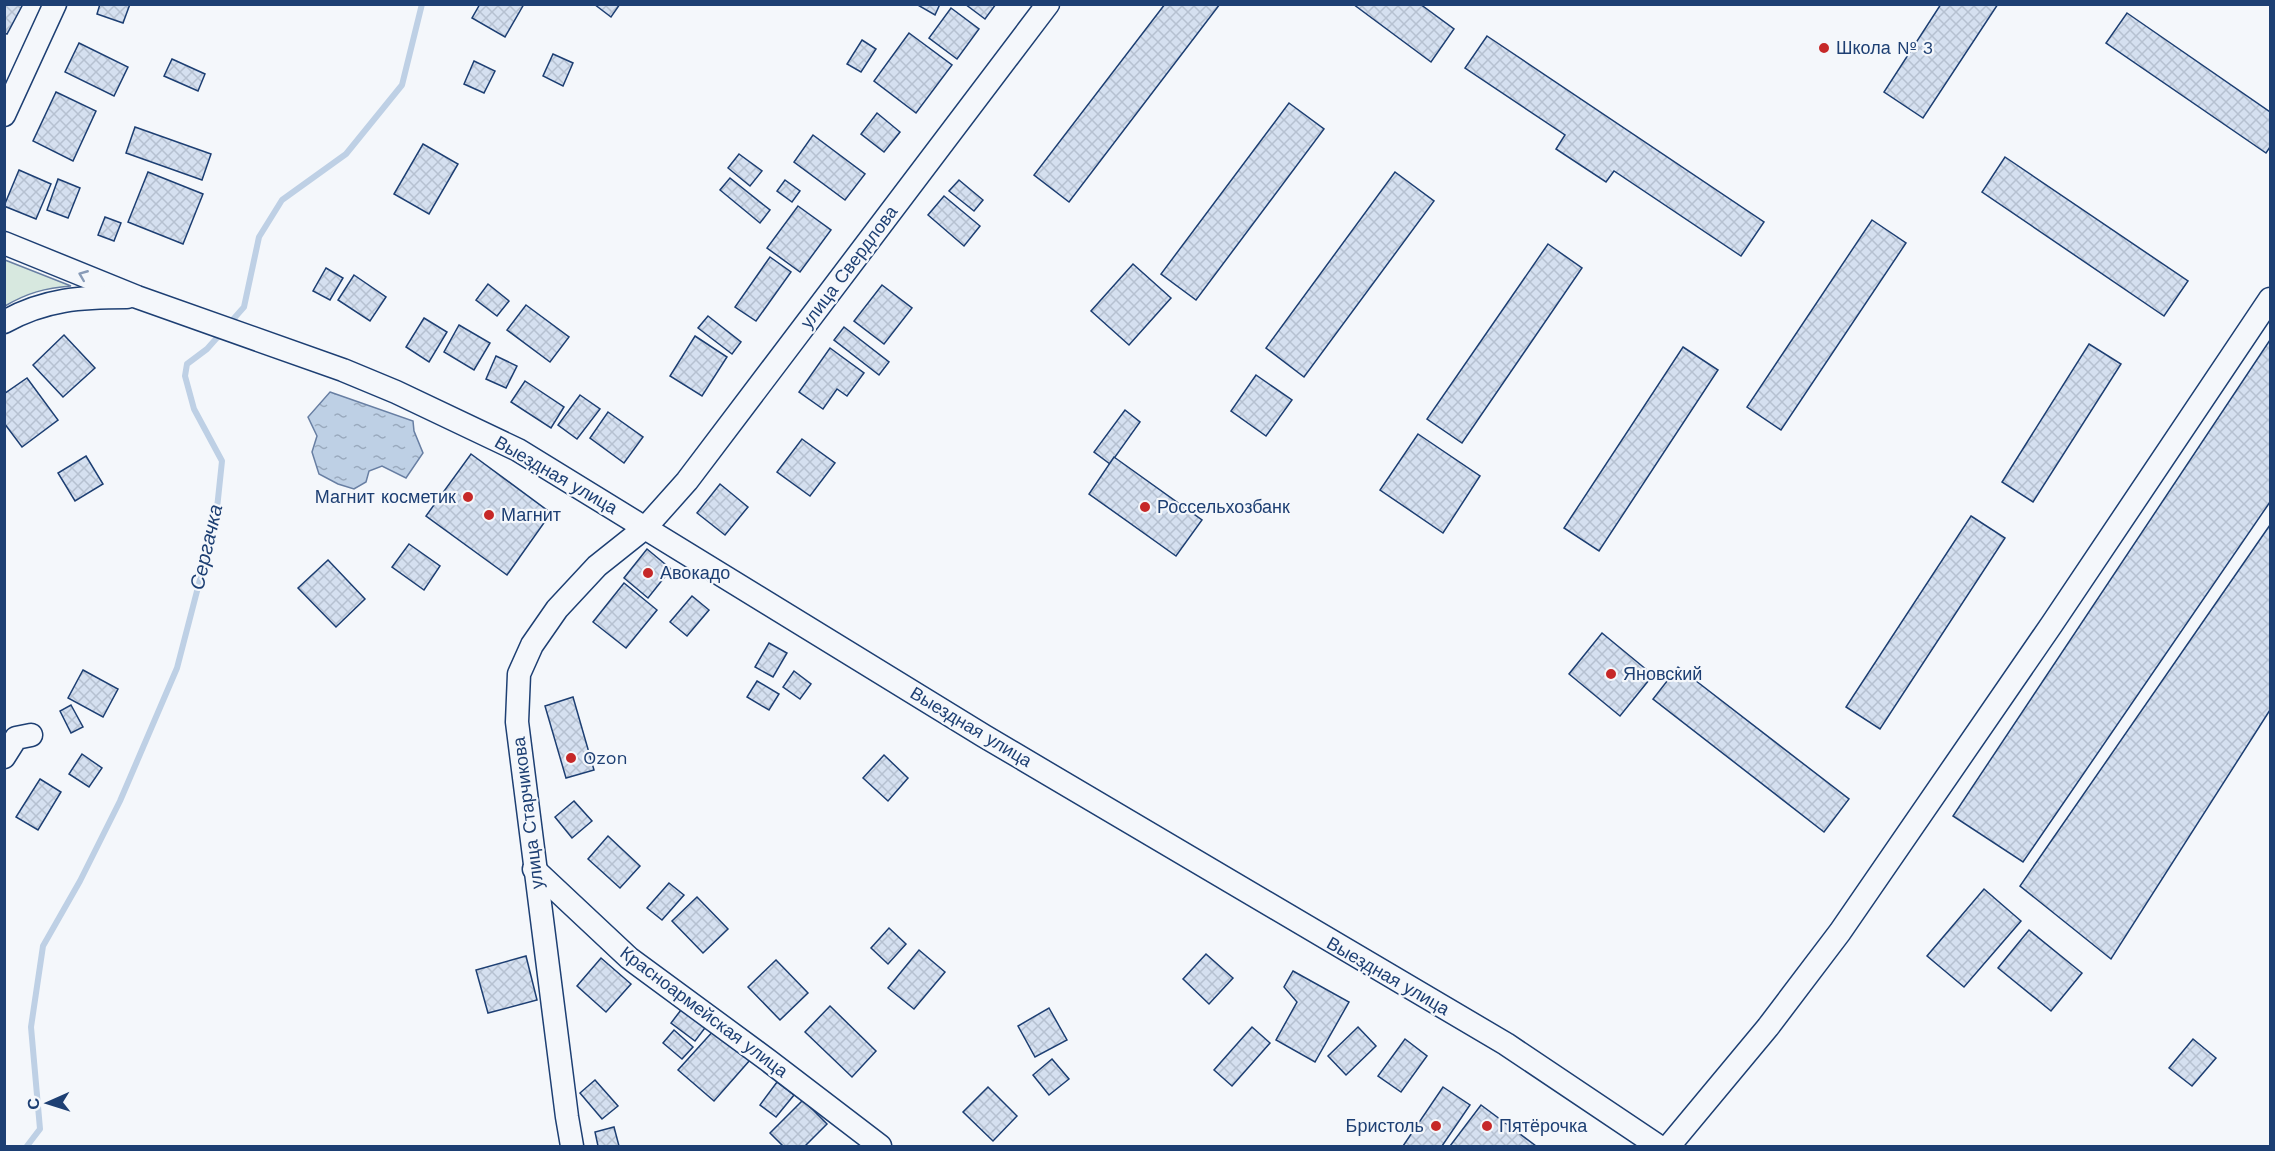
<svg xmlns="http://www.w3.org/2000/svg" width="2275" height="1151" font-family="'Work Sans',sans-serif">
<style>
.green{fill:#d7e8df;stroke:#687fa3;stroke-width:1.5}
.water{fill:url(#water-ripples);stroke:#687fa3;stroke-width:1.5}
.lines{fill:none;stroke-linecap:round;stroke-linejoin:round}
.stream{stroke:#bed0e5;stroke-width:6}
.building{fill:url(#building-cross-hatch);stroke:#1d3f73;stroke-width:1.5}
.minor-casing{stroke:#1d3f73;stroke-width:25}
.minor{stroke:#f4f7fb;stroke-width:22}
.oneway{stroke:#889bb7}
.poi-dot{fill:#c62828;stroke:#f4f7fb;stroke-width:2}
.labels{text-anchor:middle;stroke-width:4.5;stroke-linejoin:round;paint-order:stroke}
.poi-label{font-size:18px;fill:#1d3f73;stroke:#f4f7fb;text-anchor:start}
.street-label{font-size:18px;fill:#1d3f73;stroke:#f4f7fb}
.water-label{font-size:20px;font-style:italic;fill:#1d3f73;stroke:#f4f7fb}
</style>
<defs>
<pattern id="water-ripples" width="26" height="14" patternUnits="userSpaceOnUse" patternTransform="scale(1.5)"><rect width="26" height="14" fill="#bed0e5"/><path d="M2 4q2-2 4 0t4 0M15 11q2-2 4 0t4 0" fill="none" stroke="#9aaabe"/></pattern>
<pattern id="building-cross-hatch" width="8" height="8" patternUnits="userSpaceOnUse" patternTransform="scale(1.5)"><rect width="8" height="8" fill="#d5e0f0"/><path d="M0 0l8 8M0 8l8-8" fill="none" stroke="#b6c1d1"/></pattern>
</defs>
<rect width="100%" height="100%" fill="#f4f7fb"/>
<path class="green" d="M 5,260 L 71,286 C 45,288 27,293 5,306 Z"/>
<path class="water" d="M 330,392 L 413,421 L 414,431 L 423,453 L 406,478 L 382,466 L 369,471 L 366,482 L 354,489 L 338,484 L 319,474 L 312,452 L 317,436 L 308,417 Z"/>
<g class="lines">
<g class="stream">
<path d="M 229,324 L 244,307 L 259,237 L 282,200 L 346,154 L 402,85 L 422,4"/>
<path d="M 27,1146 L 40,1129 L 31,1027 L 43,946 L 80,881 L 120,801 L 177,668 L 216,518 L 222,461 L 194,409 L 185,376 L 187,364 L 207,349 L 223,331"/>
</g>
</g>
<g class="building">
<path d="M 4,4 L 23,4 L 7,34 L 4,33 Z"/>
<path d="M 100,4 L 130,4 L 123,23 L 97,14 Z"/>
<path d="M 480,4 L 524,4 L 505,37 L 472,18 Z"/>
<path d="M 594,4 L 620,4 L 611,17 Z"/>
<path d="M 916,4 L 940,4 L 935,15 Z"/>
<path d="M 965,4 L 996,4 L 985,19 Z"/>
<path d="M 1165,4 L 1220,4 L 1069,202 L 1034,175 Z"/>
<path d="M 1353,4 L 1420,4 L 1454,29 L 1431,62 Z"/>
<path d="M 1941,4 L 1998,4 L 1923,118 L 1884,92 Z"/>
<path d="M 951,8 L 979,29 L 957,59 L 929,38 Z"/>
<path d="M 2127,13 L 2270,112 L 2270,147 L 2266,153 L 2106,43 Z"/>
<path d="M 909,33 L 952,65 L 916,113 L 874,81 Z"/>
<path d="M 1487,36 L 1764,222 L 1741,256 L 1614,171 L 1606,182 L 1556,149 L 1565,135 L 1465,68 Z"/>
<path d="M 862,40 L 876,49 L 861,72 L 847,64 Z"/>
<path d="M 79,43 L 128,67 L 114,96 L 65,72 Z"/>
<path d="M 553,54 L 573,63 L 563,86 L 543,76 Z"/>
<path d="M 172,59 L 205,74 L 198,91 L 164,76 Z"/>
<path d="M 474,61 L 495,71 L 484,93 L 464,84 Z"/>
<path d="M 56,92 L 96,111 L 73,161 L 33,141 Z"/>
<path d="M 1289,103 L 1324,129 L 1196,300 L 1161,274 Z"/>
<path d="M 877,113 L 900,132 L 884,152 L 861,134 Z"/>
<path d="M 135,127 L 211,154 L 202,180 L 126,153 Z"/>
<path d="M 813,135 L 865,174 L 845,200 L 794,162 Z"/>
<path d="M 423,144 L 458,164 L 429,214 L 394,194 Z"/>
<path d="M 739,154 L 762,171 L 750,186 L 728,168 Z"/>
<path d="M 2005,157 L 2188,281 L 2164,316 L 1982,192 Z"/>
<path d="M 19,170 L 51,184 L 36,219 L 4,206 Z"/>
<path d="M 148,172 L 203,194 L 183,244 L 128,222 Z"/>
<path d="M 1395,172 L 1434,201 L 1304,377 L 1266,348 Z"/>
<path d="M 730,178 L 770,210 L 760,223 L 720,190 Z"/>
<path d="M 58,179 L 80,188 L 68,218 L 47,210 Z"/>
<path d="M 785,180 L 800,191 L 792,202 L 777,191 Z"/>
<path d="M 959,180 L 983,200 L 974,211 L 949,191 Z"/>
<path d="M 944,196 L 980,226 L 964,246 L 928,215 Z"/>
<path d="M 798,206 L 831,230 L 800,272 L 767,248 Z"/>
<path d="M 105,217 L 121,223 L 114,241 L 98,235 Z"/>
<path d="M 1872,220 L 1906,243 L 1781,430 L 1747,407 Z"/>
<path d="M 1548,244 L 1582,268 L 1462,443 L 1427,419 Z"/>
<path d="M 770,257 L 791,272 L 756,321 L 735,307 Z"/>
<path d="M 1133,264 L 1171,298 L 1129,345 L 1091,311 Z"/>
<path d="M 326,268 L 343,278 L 330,300 L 313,291 Z"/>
<path d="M 354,275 L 386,297 L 370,321 L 338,300 Z"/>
<path d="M 488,284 L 509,301 L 497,316 L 476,300 Z"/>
<path d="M 882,285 L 912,308 L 884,344 L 854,321 Z"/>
<path d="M 526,305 L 569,337 L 550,362 L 507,330 Z"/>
<path d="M 708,316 L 741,342 L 732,354 L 698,328 Z"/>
<path d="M 424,318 L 447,332 L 429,362 L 406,347 Z"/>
<path d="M 459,325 L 490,343 L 474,370 L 444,352 Z"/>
<path d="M 844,327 L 889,362 L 879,375 L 834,340 Z"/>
<path d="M 64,335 L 95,368 L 63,397 L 33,365 Z"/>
<path d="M 695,336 L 727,357 L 702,396 L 670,376 Z"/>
<path d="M 2270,340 L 2270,502 L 2023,862 L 1953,816 Z"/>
<path d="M 2089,344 L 2121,364 L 2033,502 L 2002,482 Z"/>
<path d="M 1683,347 L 1718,370 L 1599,551 L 1564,528 Z"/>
<path d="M 830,348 L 864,373 L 847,396 L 837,389 L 823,409 L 799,392 Z"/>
<path d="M 496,356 L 517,366 L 506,388 L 486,379 Z"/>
<path d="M 1256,375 L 1292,400 L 1266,436 L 1231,411 Z"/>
<path d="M 27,378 L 58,420 L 22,447 L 4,423 L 4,394 Z"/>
<path d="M 525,381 L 564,407 L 551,428 L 511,402 Z"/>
<path d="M 580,395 L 600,409 L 577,439 L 558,425 Z"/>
<path d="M 1125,410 L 1140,422 L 1110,464 L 1094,452 Z"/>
<path d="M 608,412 L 643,437 L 624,463 L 590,438 Z"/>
<path d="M 1418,434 L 1480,476 L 1443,533 L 1380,490 Z"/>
<path d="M 802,439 L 835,463 L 810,496 L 777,472 Z"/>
<path d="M 471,454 L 551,513 L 507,575 L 426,516 Z"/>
<path d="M 86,456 L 103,484 L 75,501 L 58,473 Z"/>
<path d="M 1114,457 L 1202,520 L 1176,556 L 1089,494 Z"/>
<path d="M 720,484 L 748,507 L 725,535 L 697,513 Z"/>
<path d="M 1971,516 L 2005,538 L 1880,729 L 1846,707 Z"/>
<path d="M 2270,525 L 2270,710 L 2111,959 L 2020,886 Z"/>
<path d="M 409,544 L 440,566 L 424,590 L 392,567 Z"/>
<path d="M 647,549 L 671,569 L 648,598 L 624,578 Z"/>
<path d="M 328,560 L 365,599 L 336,627 L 298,588 Z"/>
<path d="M 624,583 L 657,610 L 626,648 L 593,622 Z"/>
<path d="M 692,596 L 709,610 L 687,636 L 670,622 Z"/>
<path d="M 1602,633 L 1653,675 L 1620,716 L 1569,674 Z"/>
<path d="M 769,643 L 787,653 L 773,677 L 755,667 Z"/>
<path d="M 1678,667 L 1849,799 L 1824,832 L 1653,699 Z"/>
<path d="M 83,670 L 118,689 L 103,717 L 68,698 Z"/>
<path d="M 794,671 L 811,684 L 800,699 L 783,687 Z"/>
<path d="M 757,681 L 779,694 L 769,710 L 747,697 Z"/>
<path d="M 573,697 L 594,770 L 566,778 L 545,706 Z"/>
<path d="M 71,705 L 83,727 L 71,733 L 60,711 Z"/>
<path d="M 82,754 L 102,768 L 89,787 L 69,774 Z"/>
<path d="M 884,755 L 908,778 L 888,801 L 863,778 Z"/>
<path d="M 40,779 L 61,792 L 38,830 L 16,817 Z"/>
<path d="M 574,801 L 592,821 L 572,838 L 555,817 Z"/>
<path d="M 608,836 L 640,866 L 620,888 L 588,859 Z"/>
<path d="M 669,883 L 684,895 L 662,920 L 647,908 Z"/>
<path d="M 1984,889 L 2021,921 L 1964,987 L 1927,956 Z"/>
<path d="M 697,897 L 728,929 L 703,953 L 672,921 Z"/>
<path d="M 889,928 L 906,944 L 888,964 L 871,948 Z"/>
<path d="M 2029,930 L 2082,973 L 2051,1011 L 1998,968 Z"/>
<path d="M 919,950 L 945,972 L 914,1009 L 888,988 Z"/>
<path d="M 1206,954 L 1233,978 L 1209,1004 L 1183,979 Z"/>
<path d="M 526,956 L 537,1000 L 488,1013 L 476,970 Z"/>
<path d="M 601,958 L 631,984 L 606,1012 L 577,986 Z"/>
<path d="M 776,960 L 808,993 L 780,1020 L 748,987 Z"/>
<path d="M 1293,971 L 1349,1002 L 1315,1062 L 1276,1040 L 1297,1002 L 1284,987 Z"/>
<path d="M 684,1006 L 708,1024 L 695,1041 L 671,1023 Z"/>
<path d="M 830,1006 L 876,1051 L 852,1077 L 805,1032 Z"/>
<path d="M 1049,1008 L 1067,1040 L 1035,1057 L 1018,1026 Z"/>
<path d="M 1252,1027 L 1270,1043 L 1232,1086 L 1214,1070 Z"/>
<path d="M 1358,1027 L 1376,1046 L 1346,1075 L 1328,1056 Z"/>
<path d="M 715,1029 L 750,1060 L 714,1101 L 678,1070 Z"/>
<path d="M 674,1030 L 693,1047 L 682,1059 L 663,1043 Z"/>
<path d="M 1405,1039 L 1427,1056 L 1401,1092 L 1378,1076 Z"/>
<path d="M 2193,1039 L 2216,1058 L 2192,1086 L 2169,1068 Z"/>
<path d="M 1052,1059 L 1069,1079 L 1049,1095 L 1033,1075 Z"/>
<path d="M 595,1080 L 618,1106 L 602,1119 L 580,1093 Z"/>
<path d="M 777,1082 L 794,1095 L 776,1117 L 760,1105 Z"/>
<path d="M 988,1087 L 1017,1116 L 993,1141 L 963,1112 Z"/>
<path d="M 1443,1087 L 1470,1105 L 1442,1146 L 1403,1146 Z"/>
<path d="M 803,1100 L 827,1124 L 805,1146 L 783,1146 L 770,1133 Z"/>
<path d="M 1481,1105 L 1536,1146 L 1450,1146 Z"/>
<path d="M 614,1127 L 619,1146 L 598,1146 L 595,1132 Z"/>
</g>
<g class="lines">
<defs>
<g id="minor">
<path d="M 4,115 L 55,4"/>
<path d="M 4,243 L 137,297 L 343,370 L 396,392 L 518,450 L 984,736 L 1506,1044 L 1658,1146"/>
<path d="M 4,322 C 45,299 82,297 127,297"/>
<path d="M 4,757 L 16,738 L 31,735"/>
<path d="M 534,869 L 629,958 L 769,1061 L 880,1146"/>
<path d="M 572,1146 L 567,1117 L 517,722 L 519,674 L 532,645 L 557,609 L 597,566 L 646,527 L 687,481 L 1048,4"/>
<path d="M 1669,1146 L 1768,1027 L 1840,932 L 2052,624 L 2270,299"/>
</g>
</defs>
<use href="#minor" class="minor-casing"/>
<use href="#minor" class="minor"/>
</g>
<defs><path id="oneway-chevron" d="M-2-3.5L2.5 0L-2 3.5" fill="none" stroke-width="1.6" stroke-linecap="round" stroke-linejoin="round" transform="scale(1.5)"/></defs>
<use class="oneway" href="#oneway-chevron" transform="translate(83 275) rotate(-158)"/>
<g class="poi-dot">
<circle cx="1824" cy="48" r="6"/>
<circle cx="468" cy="497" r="6"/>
<circle cx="1145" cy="507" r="6"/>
<circle cx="489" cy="515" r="6"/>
<circle cx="648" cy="573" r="6"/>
<circle cx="1611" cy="674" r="6"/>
<circle cx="571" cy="758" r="6"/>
<circle cx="1436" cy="1126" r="6"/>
<circle cx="1487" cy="1126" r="6"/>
</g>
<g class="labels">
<g class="poi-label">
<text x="1836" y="54">Школа № 3</text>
<text x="456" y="503" text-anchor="end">Магнит косметик</text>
<text x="1157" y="513">Россельхозбанк</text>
<text x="501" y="521">Магнит</text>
<text x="660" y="579">Авокадо</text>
<text x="1623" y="680">Яновский</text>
<text x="583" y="764">Ozon</text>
<text x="1424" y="1132" text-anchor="end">Бристоль</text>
<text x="1499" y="1132">Пятёрочка</text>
</g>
<g class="street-label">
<text transform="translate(849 267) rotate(-53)" y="6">улица Свердлова</text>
<text transform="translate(556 475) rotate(30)" y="6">Выездная улица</text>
<text transform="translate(971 727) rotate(31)" y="6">Выездная улица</text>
<text transform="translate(528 813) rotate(-97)" y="6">улица Старчикова</text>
<text transform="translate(1388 976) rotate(30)" y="6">Выездная улица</text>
<text transform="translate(704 1012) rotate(37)" y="6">Красноармейская улица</text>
</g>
<g class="water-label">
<text transform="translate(206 547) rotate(-77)" y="7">Сергачка</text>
</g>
</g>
<rect width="2275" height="1151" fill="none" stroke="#1d3f73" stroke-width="12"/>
<g transform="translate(48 1103) rotate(267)" stroke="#f4f7fb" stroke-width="4.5" paint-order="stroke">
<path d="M0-4.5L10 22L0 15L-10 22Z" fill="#1d3f73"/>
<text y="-9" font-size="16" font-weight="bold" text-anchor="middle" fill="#1d3f73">С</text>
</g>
</svg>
